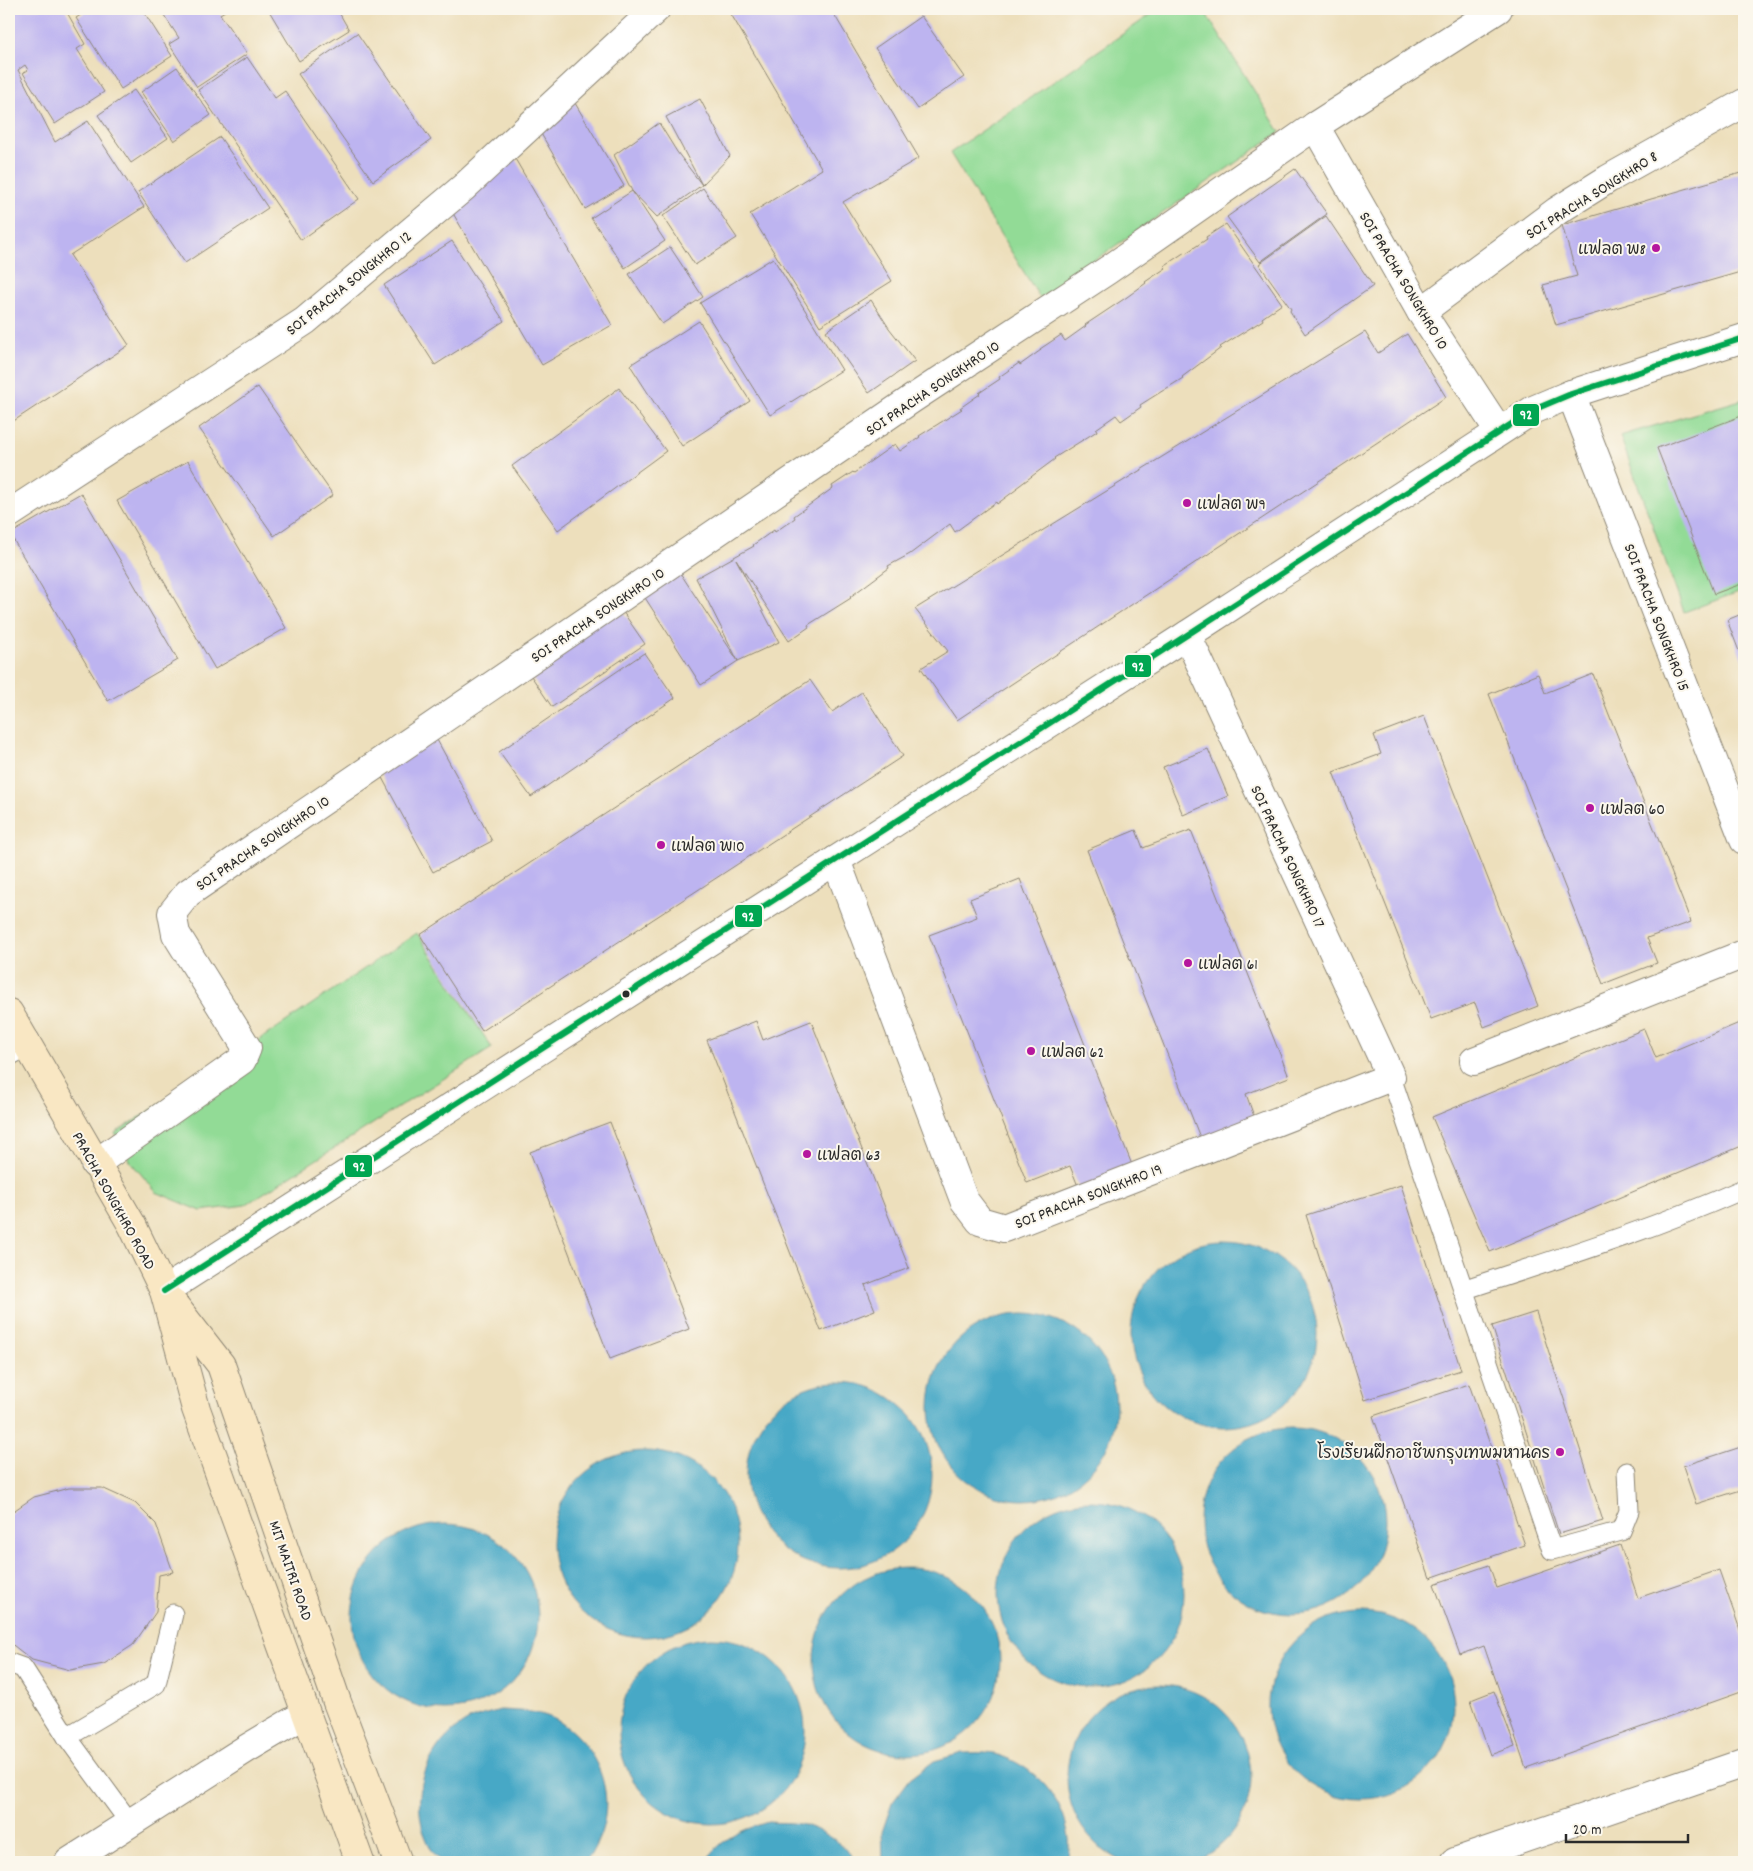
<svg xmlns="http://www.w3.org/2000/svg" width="1753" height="1871" font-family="Dekko,'Playpen Sans Thai',sans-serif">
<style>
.green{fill:#92db96;stroke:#5e8360}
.water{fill:#46a8c6;stroke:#386a78}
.building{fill:#bdb4f0}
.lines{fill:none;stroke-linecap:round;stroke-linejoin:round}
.service-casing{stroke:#8c8574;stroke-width:21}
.minor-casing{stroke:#8c8574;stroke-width:30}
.tertiary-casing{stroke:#8c8574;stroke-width:30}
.secondary-casing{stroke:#8c8574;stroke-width:30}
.service{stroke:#fff;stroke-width:19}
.minor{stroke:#fff;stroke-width:28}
.tertiary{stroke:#fff;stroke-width:28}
.secondary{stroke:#f9e7c3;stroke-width:28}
.bus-1-casing{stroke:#fbf7ec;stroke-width:10}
.bus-1{stroke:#00a651;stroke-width:6}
.poi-dot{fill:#b5179e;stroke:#fbf7ec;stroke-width:2}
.bus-dot{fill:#2b2b2b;stroke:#fbf7ec;stroke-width:2}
.labels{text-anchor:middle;stroke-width:4;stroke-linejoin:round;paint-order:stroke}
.street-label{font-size:16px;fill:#2b2b2b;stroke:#fbf7ec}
.poi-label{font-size:16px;fill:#2b2b2b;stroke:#fbf7ec;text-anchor:start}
.line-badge{stroke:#fbf7ec;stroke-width:2}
.badge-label{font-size:14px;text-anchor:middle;font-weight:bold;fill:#fff}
</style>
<rect width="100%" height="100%" fill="#fbf7ec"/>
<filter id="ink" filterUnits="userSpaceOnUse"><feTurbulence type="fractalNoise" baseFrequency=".02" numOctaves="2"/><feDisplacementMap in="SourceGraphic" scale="10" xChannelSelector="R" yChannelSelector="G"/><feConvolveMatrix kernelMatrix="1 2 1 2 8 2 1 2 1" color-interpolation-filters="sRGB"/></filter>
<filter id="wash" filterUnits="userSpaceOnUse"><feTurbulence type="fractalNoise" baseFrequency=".0096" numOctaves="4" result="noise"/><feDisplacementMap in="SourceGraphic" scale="20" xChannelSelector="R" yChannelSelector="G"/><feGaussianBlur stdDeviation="1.12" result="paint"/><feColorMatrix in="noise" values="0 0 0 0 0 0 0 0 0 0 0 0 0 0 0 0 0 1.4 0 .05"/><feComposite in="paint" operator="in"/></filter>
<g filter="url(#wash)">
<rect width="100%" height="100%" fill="#eddfbc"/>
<g class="green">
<path d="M 1159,9 L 1203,9 L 1280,132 L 1040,298 L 950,153 Z"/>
<path d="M 1744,399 L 1744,590 L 1684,612 L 1620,436 Z"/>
<path d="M 417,933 L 492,1048 L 245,1205 L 201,1211 L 156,1192 L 129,1160 L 115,1133 L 237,1055 Z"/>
</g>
<g class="water">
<circle cx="1224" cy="1334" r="93"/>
<circle cx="1023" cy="1407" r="93"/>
<circle cx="839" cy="1475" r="93"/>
<circle cx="1292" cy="1521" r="93"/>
<circle cx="645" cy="1544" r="93"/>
<circle cx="1091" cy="1594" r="93"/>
<circle cx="445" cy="1617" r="93"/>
<circle cx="907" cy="1661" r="93"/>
<circle cx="1361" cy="1706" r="93"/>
<circle cx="712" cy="1731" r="93"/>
<circle cx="1159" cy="1777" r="92"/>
<path d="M 500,1710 C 521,1711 542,1711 560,1722 C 600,1749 618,1798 597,1843 C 593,1850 591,1856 585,1862 L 441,1862 C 438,1857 432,1852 430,1847 C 406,1801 425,1743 471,1719 C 480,1715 491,1713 500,1710 Z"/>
<path d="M 962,1753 C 972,1753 984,1752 994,1754 C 1034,1764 1064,1798 1069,1839 C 1070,1846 1068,1855 1067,1862 L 883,1862 L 882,1832 L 892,1803 L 910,1779 L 934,1761 Z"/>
<path d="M 768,1822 C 778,1823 790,1822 799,1824 C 822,1829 844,1843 856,1862 L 705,1862 C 723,1837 739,1831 768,1822 Z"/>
</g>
<g id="blocks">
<g class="building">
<path d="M 9,9 L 65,9 L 85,44 L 77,49 L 104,92 L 55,124 L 23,73 L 28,70 L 25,65 L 18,70 L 55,142 L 88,121 L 144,207 L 70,255 L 129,345 L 9,424 L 9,59 L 11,58 L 9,54 Z"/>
<path d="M 90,9 L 142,9 L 172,56 L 121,89 L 76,18 Z"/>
<path d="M 160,9 L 228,9 L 220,14 L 247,54 L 197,87 L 169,44 L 179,38 Z"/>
<path d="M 268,9 L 337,9 L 349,30 L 299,61 Z"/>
<path d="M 728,9 L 831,9 L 919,158 L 843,202 L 892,281 L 820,326 L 750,214 L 822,169 Z"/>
<path d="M 921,16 L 964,77 L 918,109 L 875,48 Z"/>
<path d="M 357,33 L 431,140 L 373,181 L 298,74 Z"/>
<path d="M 247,57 L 275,98 L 285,91 L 359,199 L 301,240 L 198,90 Z"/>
<path d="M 177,67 L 211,115 L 174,141 L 141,92 Z"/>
<path d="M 134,90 L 168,138 L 131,163 L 98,115 Z"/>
<path d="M 572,98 L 624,186 L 585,209 L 533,120 Z"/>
<path d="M 700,99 L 730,156 L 702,185 L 666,117 Z"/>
<path d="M 659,123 L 677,152 L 702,185 L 657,217 L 632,191 L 614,155 Z"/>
<path d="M 220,137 L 268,208 L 185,263 L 138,192 Z"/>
<path d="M 514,157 L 612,325 L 542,365 L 444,198 Z"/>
<path d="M 1295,169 L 1327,214 L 1260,262 L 1227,217 Z"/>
<path d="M 1744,172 L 1744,271 L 1556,325 L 1543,285 L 1577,276 L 1562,225 Z"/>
<path d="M 703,188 L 737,238 L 695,265 L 663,216 Z"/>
<path d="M 632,191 L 665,241 L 625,268 L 591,218 Z"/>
<path d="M 1326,216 L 1373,286 L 1305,334 L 1290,311 L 1291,309 L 1259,264 Z"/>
<path d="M 1226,224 L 1282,304 L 1262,318 L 1263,320 L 1220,347 L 1221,348 L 1182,377 L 1183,378 L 1140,405 L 1141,407 L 1121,421 L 1116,415 L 1096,429 L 1097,431 L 1054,458 L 1055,459 L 1016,488 L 1017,489 L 997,504 L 996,502 L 955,532 L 950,524 L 910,554 L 888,566 L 889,568 L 850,597 L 851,598 L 808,625 L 809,627 L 789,641 L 736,559 L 779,642 L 738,661 L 696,578 L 754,546 L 753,545 L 774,530 L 775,532 L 795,518 L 794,516 L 833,488 L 832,486 L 853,472 L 854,473 L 895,444 L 900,451 L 920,437 L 919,436 L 962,409 L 960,408 L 980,394 L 979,393 L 1000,379 L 999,377 L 1019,363 L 1020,365 L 1041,350 L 1040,349 L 1061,335 L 1065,341 L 1086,326 L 1085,325 L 1127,297 L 1146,283 L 1145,282 L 1166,268 L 1164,266 L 1185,252 L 1186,253 L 1207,239 L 1206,237 Z"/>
<path d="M 452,241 L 504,321 L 435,365 L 384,285 Z"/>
<path d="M 670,247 L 703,297 L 662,324 L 629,274 Z"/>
<path d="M 773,258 L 842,370 L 770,415 L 700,303 Z"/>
<path d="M 871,300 L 889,328 L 915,361 L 869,393 L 826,331 Z"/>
<path d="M 699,321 L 750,401 L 682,446 L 630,365 Z"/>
<path d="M 1365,332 L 1378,353 L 1407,334 L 1446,397 L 957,720 L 921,668 L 948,651 L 915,609 Z"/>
<path d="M 258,387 L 333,495 L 274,536 L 199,428 Z"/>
<path d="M 619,388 L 666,451 L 558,530 L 512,466 Z"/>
<path d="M 1744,415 L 1744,583 L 1714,594 L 1657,448 Z"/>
<path d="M 188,461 L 286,628 L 215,669 L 117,501 Z"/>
<path d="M 81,493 L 178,660 L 108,701 L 10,534 Z"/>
<path d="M 669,556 L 738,661 L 701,685 L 633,579 Z"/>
<path d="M 612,596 L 645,644 L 552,707 L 519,658 Z"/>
<path d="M 1744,613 L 1744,664 L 1727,620 Z"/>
<path d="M 644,653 L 675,698 L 531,797 L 499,752 Z"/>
<path d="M 1538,674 L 1545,693 L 1593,674 L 1691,922 L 1647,938 L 1657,963 L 1603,984 L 1489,694 Z"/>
<path d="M 810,680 L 832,712 L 862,692 L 903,756 L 482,1031 L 420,935 Z"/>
<path d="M 1424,716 L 1538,1006 L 1484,1027 L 1475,1003 L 1431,1019 L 1333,772 L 1381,754 L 1374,735 Z"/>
<path d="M 436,738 L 492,841 L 433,872 L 380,774 Z"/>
<path d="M 1208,749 L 1228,796 L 1183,815 L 1163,767 Z"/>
<path d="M 1136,830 L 1143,848 L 1191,830 L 1289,1077 L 1246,1094 L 1255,1119 L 1201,1140 L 1087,850 Z"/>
<path d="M 1020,879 L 1134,1170 L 1080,1191 L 1070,1166 L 1027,1183 L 929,935 L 977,917 L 970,899 Z"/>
<path d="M 756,1021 L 763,1040 L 811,1021 L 909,1268 L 865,1285 L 875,1310 L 821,1331 L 707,1040 Z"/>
<path d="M 1744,1021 L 1744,1145 L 1490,1252 L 1432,1117 L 1644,1029 L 1656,1058 Z"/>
<path d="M 610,1122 L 689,1329 L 610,1359 L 530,1152 Z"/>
<path d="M 1401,1185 L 1461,1370 L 1365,1400 L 1306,1215 Z"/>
<path d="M 1536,1312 L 1603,1521 L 1559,1534 L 1492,1326 Z"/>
<path d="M 1469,1384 L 1525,1545 L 1430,1578 L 1373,1416 Z"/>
<path d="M 1744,1446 L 1744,1489 L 1696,1504 L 1683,1466 Z"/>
<path d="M 69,1488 L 102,1488 L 135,1503 L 156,1524 L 173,1572 L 159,1575 L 156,1612 L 133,1645 L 104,1664 L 70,1670 L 32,1660 L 9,1642 L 9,1514 L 34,1497 Z"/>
<path d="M 1620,1545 L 1638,1598 L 1719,1570 L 1744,1641 L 1744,1691 L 1526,1768 L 1484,1646 L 1460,1655 L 1434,1584 L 1489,1565 L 1497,1588 Z"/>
<path d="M 1494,1691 L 1515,1746 L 1490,1755 L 1471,1700 Z"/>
</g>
</g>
</g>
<g filter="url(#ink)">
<use href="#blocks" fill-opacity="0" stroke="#8c8574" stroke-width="1"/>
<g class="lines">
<defs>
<g id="service">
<path d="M 1391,1077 L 1552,1550 L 1621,1531 L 1629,1511 L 1627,1472"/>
<path d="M 1463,1290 C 1557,1259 1651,1230 1741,1190 L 1744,1190"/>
<path d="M 9,1663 L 23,1668 L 67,1737 L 130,1823"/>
<path d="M 67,1737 L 156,1684 L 173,1614"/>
</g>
<g id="minor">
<path d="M 1315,126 L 1421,312 L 1499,431"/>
<path d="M 1421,312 L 1557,211 L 1608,179 L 1744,103"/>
<path d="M 1571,394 L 1744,840"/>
<path d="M 9,514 L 305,321 L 464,187 L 656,9"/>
<path d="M 836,860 L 964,1200 L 980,1221 L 1004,1228 L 1391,1077 L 1187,635"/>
<path d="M 9,1051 L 26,1042"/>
<path d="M 1474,1061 L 1744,954"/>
<path d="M 95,1164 L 242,1060 L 247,1048 L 176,934 L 172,913 L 188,893 L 912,399 L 1108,270 L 1315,126 L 1498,9"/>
<path d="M 69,1862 L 246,1749 L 305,1714"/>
<path d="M 1455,1862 L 1744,1763"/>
</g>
<path id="tertiary" d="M 164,1291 L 1187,635 L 1533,410 L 1571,394 L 1744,338"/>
<g id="secondary">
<path d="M 9,1013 L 132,1225 L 164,1291 L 196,1409 L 360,1862"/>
<path d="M 172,1302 L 221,1365 L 337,1702 L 398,1862"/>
</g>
</defs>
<use href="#service" class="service-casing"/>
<use href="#minor" class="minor-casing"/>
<use href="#tertiary" class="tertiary-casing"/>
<use href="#secondary" class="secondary-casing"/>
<use href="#service" class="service"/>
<use href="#minor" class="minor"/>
<use href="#tertiary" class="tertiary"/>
<use href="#secondary" class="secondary"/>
<defs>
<path id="bus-1" d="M 164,1291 L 1187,635 L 1533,410 L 1571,394 L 1744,338"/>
</defs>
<use href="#bus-1" class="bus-1-casing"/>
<use href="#bus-1" class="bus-1"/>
</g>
</g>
<g class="poi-dot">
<circle cx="1656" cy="248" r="5"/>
<circle cx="1187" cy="503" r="5"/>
<circle cx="1590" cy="808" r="5"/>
<circle cx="661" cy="845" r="5"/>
<circle cx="1188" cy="963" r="5"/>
<circle cx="1031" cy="1051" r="5"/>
<circle cx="807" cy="1154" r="5"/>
<circle cx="1560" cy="1452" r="5"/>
</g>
<circle class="bus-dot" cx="626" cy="994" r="4.5"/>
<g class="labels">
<g class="street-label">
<text transform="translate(1591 194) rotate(-32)" y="6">SOI PRACHA SONGKHRO 8</text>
<text transform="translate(1405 280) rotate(59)" y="6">SOI PRACHA SONGKHRO 10</text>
<text transform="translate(348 282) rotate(-39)" y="6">SOI PRACHA SONGKHRO 12</text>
<text transform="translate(932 387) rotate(-34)" y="6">SOI PRACHA SONGKHRO 10</text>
<text transform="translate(597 614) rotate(-34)" y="6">SOI PRACHA SONGKHRO 10</text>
<text transform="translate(1658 617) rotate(69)" y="6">SOI PRACHA SONGKHRO 15</text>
<text transform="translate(262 842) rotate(-34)" y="6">SOI PRACHA SONGKHRO 10</text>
<text transform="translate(1289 856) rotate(65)" y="6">SOI PRACHA SONGKHRO 17</text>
<text transform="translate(1088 1195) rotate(-21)" y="6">SOI PRACHA SONGKHRO 19</text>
<text transform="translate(115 1200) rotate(61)" y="6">PRACHA SONGKHRO ROAD</text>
<text transform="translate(292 1570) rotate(71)" y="6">MIT MAITRI ROAD</text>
</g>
<g class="poi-label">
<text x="1646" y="254" text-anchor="end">แฟลต พ8</text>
<text x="1197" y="509">แฟลต พ9</text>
<text x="1600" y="814">แฟลต 60</text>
<text x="671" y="851">แฟลต พ10</text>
<text x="1198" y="969">แฟลต 61</text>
<text x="1041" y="1057">แฟลต 62</text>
<text x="817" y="1160">แฟลต 63</text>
<text x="1550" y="1458" text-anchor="end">โรงเรียนฝึกอาชีพกรุงเทพมหานคร</text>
</g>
</g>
<g class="line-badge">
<rect x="1512" y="403" width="28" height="24" rx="5" fill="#00a651"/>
<rect x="1124" y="654" width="28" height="24" rx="5" fill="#00a651"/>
<rect x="734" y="904" width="29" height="24" rx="5" fill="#00a651"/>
<rect x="344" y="1154" width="29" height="24" rx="5" fill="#00a651"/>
</g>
<g class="badge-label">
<text x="1526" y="419">92</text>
<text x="1138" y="671">92</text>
<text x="748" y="921">92</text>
<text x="359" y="1171">92</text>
</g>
<rect width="1753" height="1871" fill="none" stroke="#fbf7ec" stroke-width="30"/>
<path d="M1566 1834v8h122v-8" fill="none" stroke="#2b2b2b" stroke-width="2.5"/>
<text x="1573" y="1834" font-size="15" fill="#2b2b2b" stroke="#fbf7ec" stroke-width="4" paint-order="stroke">20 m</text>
</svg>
